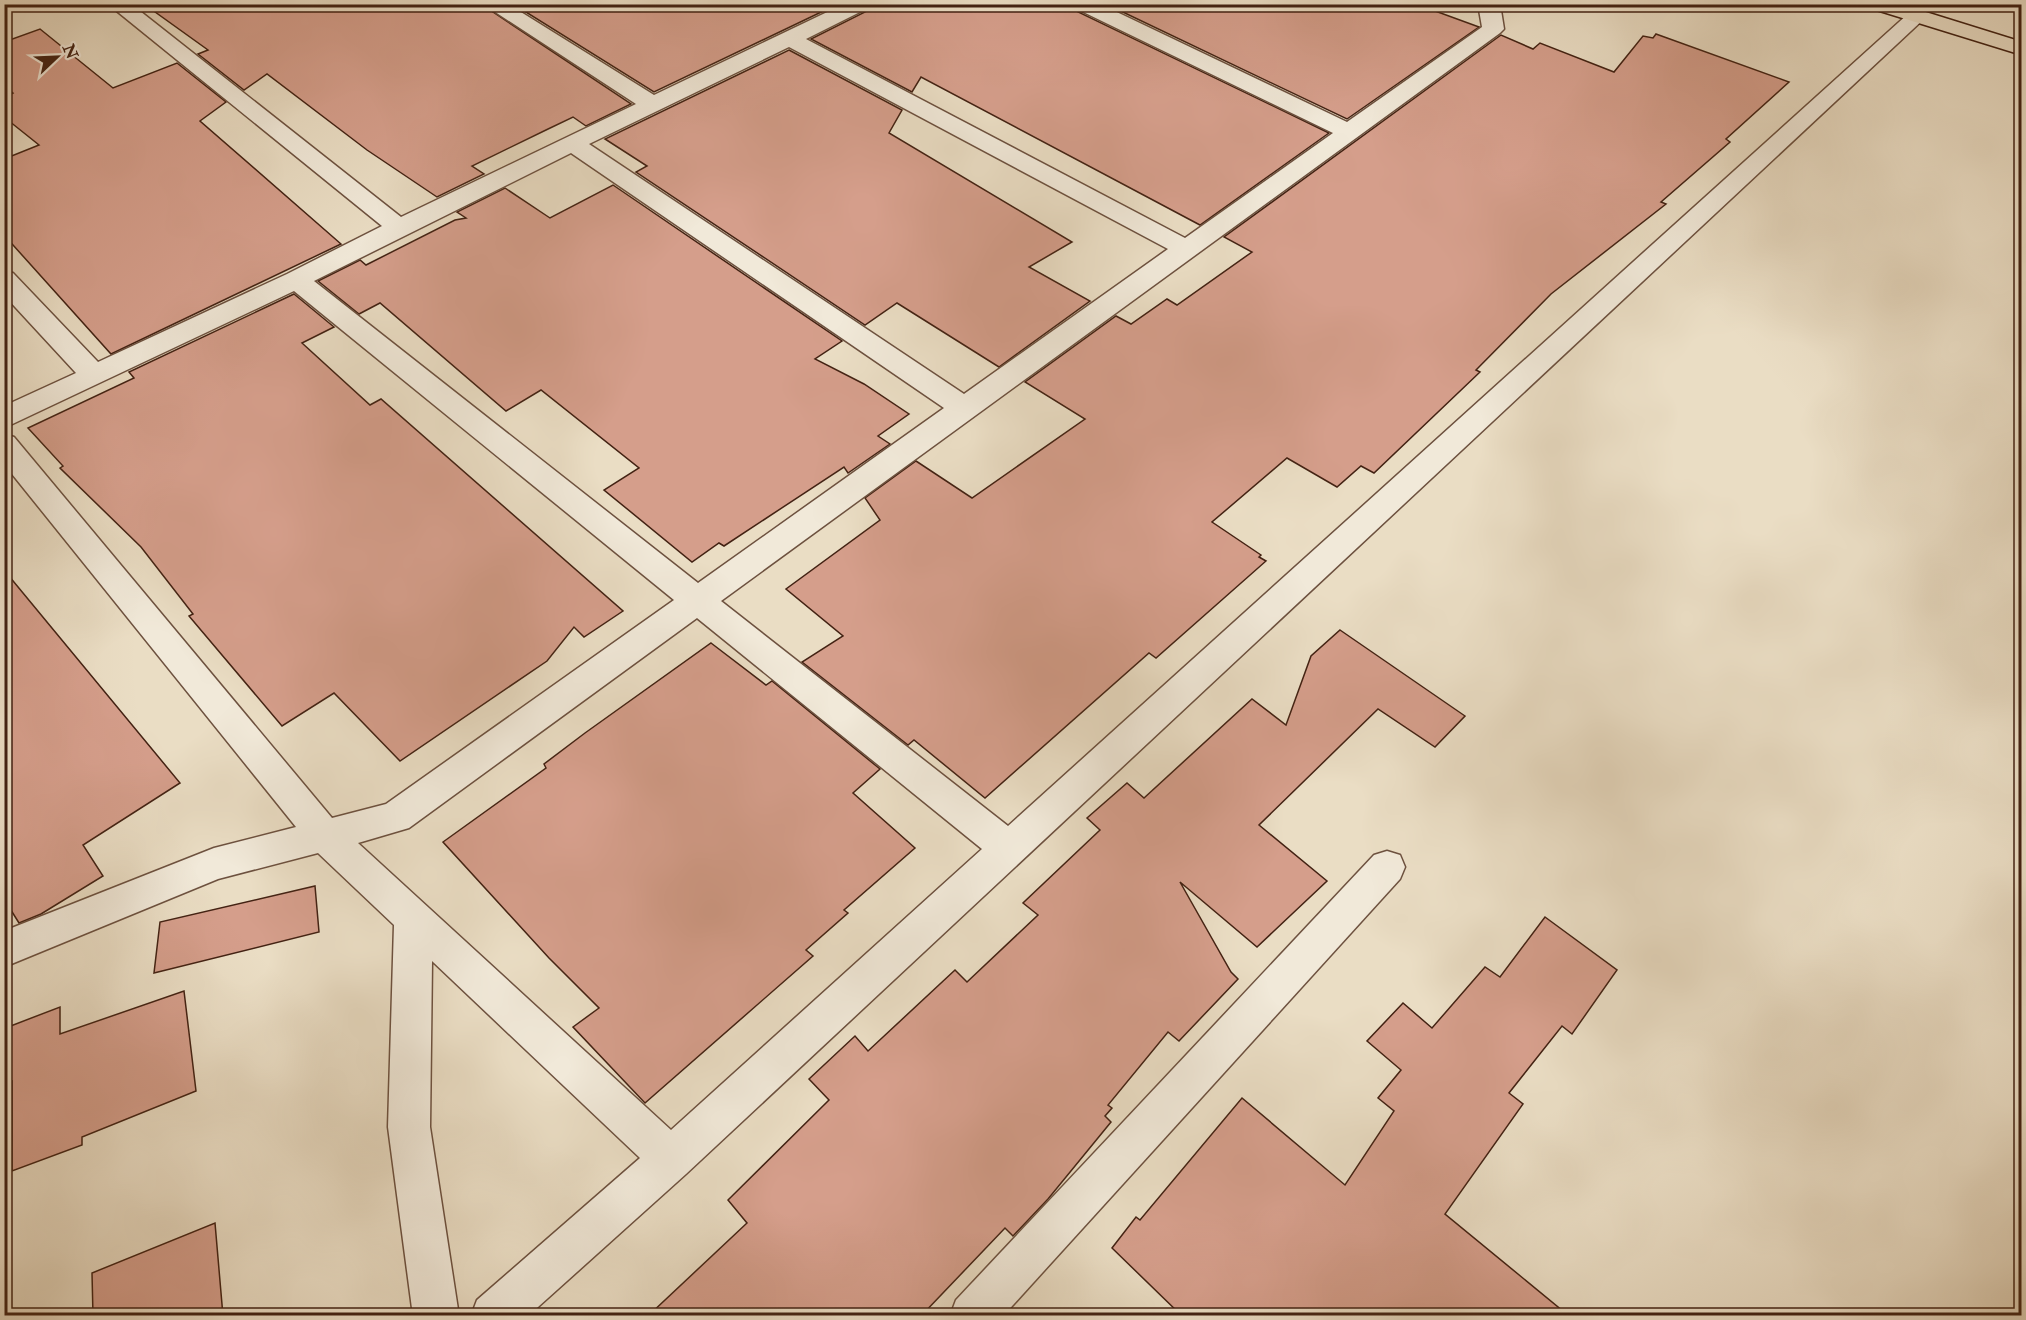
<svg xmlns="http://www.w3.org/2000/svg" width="2026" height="1320" font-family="'IM FELL Double Pica',serif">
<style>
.building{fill:#d59e8b;stroke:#432213;stroke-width:1.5}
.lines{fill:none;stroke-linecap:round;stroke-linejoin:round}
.minor-casing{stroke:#6d513f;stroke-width:3}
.major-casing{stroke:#432213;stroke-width:3}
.minor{fill:#f1e9d9;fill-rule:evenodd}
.major{fill:#eaddc4;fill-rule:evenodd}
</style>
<rect width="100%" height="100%" fill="#eaddc4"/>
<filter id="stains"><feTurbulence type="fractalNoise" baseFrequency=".00333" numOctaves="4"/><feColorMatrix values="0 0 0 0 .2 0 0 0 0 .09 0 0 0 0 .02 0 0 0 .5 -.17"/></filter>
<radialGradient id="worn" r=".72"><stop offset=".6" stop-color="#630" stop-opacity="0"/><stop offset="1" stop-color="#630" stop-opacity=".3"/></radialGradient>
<g class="building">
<path d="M 144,4 L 481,4 L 631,104 L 586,126 L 573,117 L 546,130 L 472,166 L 484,174 L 437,197 L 367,150 L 267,74 L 244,90 L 198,54 L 208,50 Z"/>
<path d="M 513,4 L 838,4 L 654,92 Z"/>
<path d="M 873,4 L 1070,4 L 1074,10 L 1329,133 L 1200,225 L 921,77 L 912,92 L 811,39 L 869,10 Z"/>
<path d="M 1106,4 L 1416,4 L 1479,27 L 1347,119 Z"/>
<path d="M 40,29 L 113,88 L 177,63 L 226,102 L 200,121 L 341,244 L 111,354 L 4,235 L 4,159 L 39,145 L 4,117 L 4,98 L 13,93 L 4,85 L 4,42 Z"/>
<path d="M 1656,34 L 1789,82 L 1726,139 L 1730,142 L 1661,202 L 1666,204 L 1551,294 L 1476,370 L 1480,372 L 1374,473 L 1361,466 L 1337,487 L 1287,458 L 1212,522 L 1261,555 L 1259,557 L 1266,561 L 1156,658 L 1149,653 L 985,798 L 914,740 L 908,745 L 802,662 L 843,636 L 786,589 L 880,520 L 865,498 L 916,461 L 972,498 L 1085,419 L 1025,382 L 1116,316 L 1131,324 L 1167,299 L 1177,305 L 1252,252 L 1224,237 L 1501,35 L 1533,49 L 1540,43 L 1614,72 L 1643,36 L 1653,38 Z"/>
<path d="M 789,50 L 902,110 L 889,133 L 1072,242 L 1029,267 L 1090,301 L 999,367 L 897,303 L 865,325 L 636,172 L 647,166 L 605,139 Z"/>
<path d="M 613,185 L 842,341 L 815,359 L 864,384 L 909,414 L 878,436 L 890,444 L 848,473 L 844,467 L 724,546 L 719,543 L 692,562 L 604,490 L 639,468 L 541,390 L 506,411 L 380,303 L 359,314 L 318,281 L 360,260 L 366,265 L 455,220 L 466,218 L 457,212 L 505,188 L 550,218 Z"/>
<path d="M 294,294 L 334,327 L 302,343 L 370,405 L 381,399 L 623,611 L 584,637 L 574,627 L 547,661 L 400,761 L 334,693 L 282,726 L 189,616 L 193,614 L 141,547 L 60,468 L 63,466 L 28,428 L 134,378 L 129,372 Z"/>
<path d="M 4,570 L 180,783 L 83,845 L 103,876 L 41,914 L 19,923 L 4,899 Z"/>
<path d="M 1340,630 L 1465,716 L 1435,747 L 1378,709 L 1259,825 L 1327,881 L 1257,947 L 1180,882 L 1231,972 L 1238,979 L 1179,1041 L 1168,1032 L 1108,1105 L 1112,1108 L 1105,1116 L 1111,1122 L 1048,1199 L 1013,1236 L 1005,1228 L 921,1316 L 648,1316 L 747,1223 L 728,1200 L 829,1100 L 809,1079 L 855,1036 L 868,1051 L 955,970 L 967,982 L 1038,915 L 1023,903 L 1100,830 L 1087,818 L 1127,783 L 1144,798 L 1252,699 L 1286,725 L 1311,656 Z"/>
<path d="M 711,643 L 766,685 L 772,681 L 880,769 L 853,793 L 915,848 L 844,910 L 848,913 L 806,950 L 813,956 L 645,1103 L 573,1027 L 599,1008 L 549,958 L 443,842 L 546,768 L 544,764 L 585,733 Z"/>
<path d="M 315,886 L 319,932 L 154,973 L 160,922 Z"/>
<path d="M 1545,917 L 1617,970 L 1572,1034 L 1562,1026 L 1509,1093 L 1523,1104 L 1445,1214 L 1569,1316 L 1182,1316 L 1112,1248 L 1136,1217 L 1140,1220 L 1242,1098 L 1345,1185 L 1394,1111 L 1378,1098 L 1401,1070 L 1367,1041 L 1403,1003 L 1432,1028 L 1485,967 L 1500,977 Z"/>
<path d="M 184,991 L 196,1091 L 82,1137 L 82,1145 L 12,1171 L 12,1081 L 4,1084 L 4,1036 L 8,1035 L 8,1027 L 60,1007 L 60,1034 Z"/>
<path d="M 215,1223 L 223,1316 L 93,1316 L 92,1273 Z"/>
</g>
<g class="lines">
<defs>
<g id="minor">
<path d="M 108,4 L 131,4 L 401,217 L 636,104 L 483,4 L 508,4 L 654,95 L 844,4 L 871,4 L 868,8 L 806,39 L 1185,238 L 1333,133 L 1075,8 L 1072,4 L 1100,4 L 1347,122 L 1482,27 L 1478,4 L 1500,4 L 1504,29 L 1500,33 L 721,601 L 1008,826 L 1909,13 L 1923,13 L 1926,17 L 686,1174 L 528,1316 L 471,1316 L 477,1300 L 640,1158 L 432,961 L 430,1127 L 459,1316 L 413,1316 L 388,1127 L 394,925 L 318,853 L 218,879 L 4,967 L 4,931 L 214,848 L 296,827 L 4,464 L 4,434 L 14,437 L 332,818 L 386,804 L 674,600 L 294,291 L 4,428 L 4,406 L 76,373 L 4,295 L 4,271 L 13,273 L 98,362 L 287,274 L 382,226 ZM 789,47 L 1168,249 L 964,394 L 589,144 ZM 571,153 L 944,408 L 698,583 L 314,281 ZM 697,618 L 982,849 L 671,1130 L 358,843 L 409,828 Z"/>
<path d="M 1387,851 L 1400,855 L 1405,867 L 1400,879 L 1003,1316 L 950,1316 L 956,1300 L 1374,855 Z"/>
</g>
<path id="major" d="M 1867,4 L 1900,4 L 2022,42 L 2022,55 L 1870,8 Z"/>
</defs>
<use href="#minor" class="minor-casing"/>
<use href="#major" class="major-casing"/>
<use href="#minor" class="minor"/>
<use href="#major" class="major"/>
</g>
<rect width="2026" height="1320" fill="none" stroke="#eaddc4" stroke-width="24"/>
<rect x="6" y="6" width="2014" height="1308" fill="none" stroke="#432213" stroke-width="3"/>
<rect x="12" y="12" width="2002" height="1296" fill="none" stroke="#432213" stroke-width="1.5"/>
<g transform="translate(57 57) rotate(67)" stroke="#f1e9d9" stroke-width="4.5" paint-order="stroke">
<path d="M0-4.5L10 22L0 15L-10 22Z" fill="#432213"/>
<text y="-9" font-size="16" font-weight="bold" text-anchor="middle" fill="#432213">N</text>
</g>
<rect width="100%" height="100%" filter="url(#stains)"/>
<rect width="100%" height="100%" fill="url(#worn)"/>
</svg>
